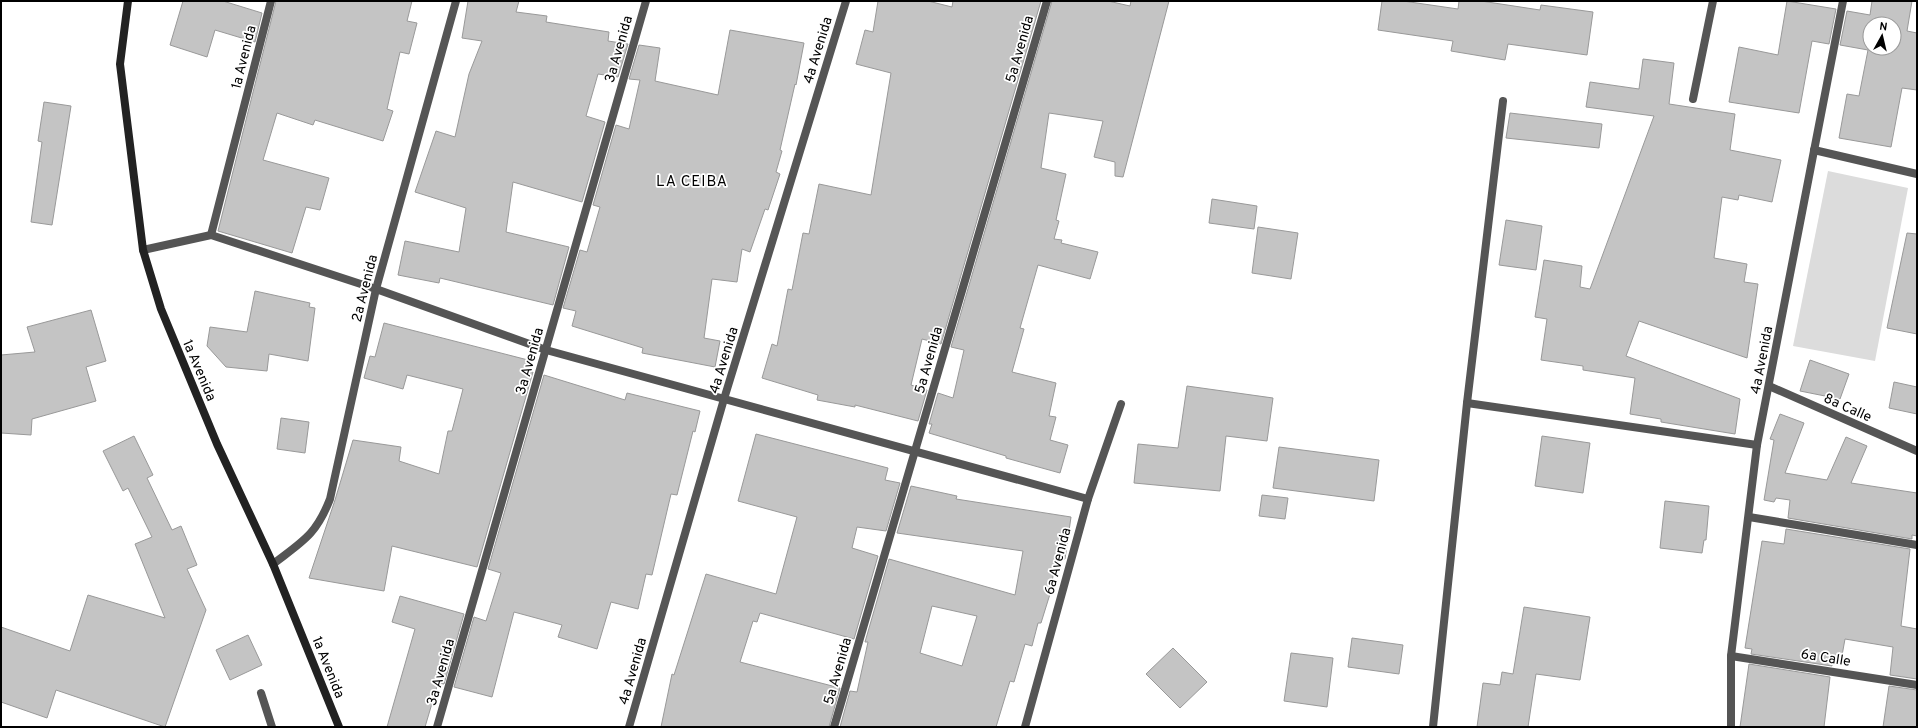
<svg xmlns="http://www.w3.org/2000/svg" width="1918" height="728" font-family="Overpass,sans-serif">
<style>
.green{fill:#dcdcdc}
.building{fill:#c4c4c4;stroke:#999;fill-rule:evenodd}
.lines{fill:none;stroke-linecap:round;stroke-linejoin:round}
.street{stroke:#555;stroke-width:8}
.secondary{stroke:#222;stroke-width:8}
.labels{text-anchor:middle;stroke-width:3.5;stroke-linejoin:round;paint-order:stroke}
.street-label{font-size:14px;fill:#000;stroke:#fff}
.neighbourhood-label{font-size:15px;letter-spacing:1px;fill:#000;stroke:#fff}
</style>
<rect width="100%" height="100%" fill="#fff"/>
<path class="green" d="M 1828,171 L 1908,188 L 1875,361 L 1793,346 Z"/>
<g class="building">
<path d="M 183,1 L 223,1 L 262,13 L 255,42 L 215,30 L 207,57 L 170,45 Z"/>
<path d="M 276,1 L 412,1 L 407,21 L 417,23 L 409,54 L 400,52 L 387,109 L 393,111 L 383,141 L 315,120 L 313,125 L 277,113 L 263,160 L 329,178 L 320,210 L 306,207 L 292,253 L 218,231 Z"/>
<path d="M 468,1 L 519,1 L 516,12 L 547,16 L 546,22 L 609,32 L 608,41 L 628,44 L 618,77 L 598,74 L 586,116 L 605,122 L 582,202 L 513,182 L 506,232 L 569,247 L 553,305 L 440,278 L 439,283 L 398,275 L 405,241 L 459,252 L 466,208 L 415,192 L 436,131 L 455,137 L 469,74 L 482,41 L 462,38 Z"/>
<path d="M 878,1 L 928,1 L 952,7 L 953,1 L 1041,1 L 941,344 L 922,339 L 911,385 L 927,390 L 918,421 L 855,405 L 855,407 L 817,400 L 818,395 L 762,378 L 772,344 L 777,346 L 788,289 L 792,290 L 803,233 L 809,234 L 819,184 L 871,195 L 891,73 L 856,64 L 865,30 L 873,32 Z"/>
<path d="M 1052,1 L 1108,1 L 1130,6 L 1131,1 L 1169,1 L 1123,177 L 1115,176 L 1115,162 L 1094,157 L 1103,121 L 1049,113 L 1041,168 L 1066,174 L 1056,220 L 1059,221 L 1054,239 L 1062,240 L 1061,243 L 1098,252 L 1090,279 L 1038,265 L 1020,328 L 1024,329 L 1012,372 L 1056,383 L 1049,416 L 1056,417 L 1050,440 L 1068,445 L 1060,473 L 1006,458 L 1006,456 L 929,433 L 932,424 L 929,424 L 938,393 L 953,398 L 964,350 L 951,347 Z"/>
<path d="M 1382,1 L 1403,1 L 1458,9 L 1459,1 L 1481,1 L 1540,10 L 1541,5 L 1593,12 L 1587,55 L 1508,44 L 1505,60 L 1451,51 L 1453,41 L 1378,30 Z"/>
<path d="M 1787,1 L 1836,9 L 1829,44 L 1812,41 L 1799,113 L 1729,102 L 1739,47 L 1778,55 Z"/>
<path d="M 1872,1 L 1912,1 L 1907,31 L 1917,33 L 1917,90 L 1902,88 L 1891,147 L 1839,138 L 1847,94 L 1859,96 L 1868,50 L 1840,45 L 1847,11 L 1870,15 ZM 1870,24 L 1894,24 L 1894,48 L 1870,48 Z"/>
<path d="M 730,30 L 804,43 L 796,85 L 795,84 L 780,150 L 782,151 L 776,172 L 780,174 L 768,210 L 765,209 L 750,252 L 742,249 L 737,282 L 712,279 L 704,338 L 720,341 L 715,367 L 642,353 L 643,348 L 572,326 L 576,311 L 563,308 L 580,250 L 587,252 L 600,207 L 593,205 L 616,125 L 629,129 L 640,80 L 629,79 L 639,45 L 660,48 L 655,81 L 718,95 Z"/>
<path d="M 1643,59 L 1674,63 L 1669,104 L 1735,114 L 1730,150 L 1781,160 L 1772,202 L 1739,195 L 1738,200 L 1722,197 L 1714,258 L 1747,264 L 1744,282 L 1758,284 L 1747,358 L 1639,321 L 1626,356 L 1740,399 L 1735,434 L 1661,422 L 1661,419 L 1630,414 L 1635,378 L 1583,370 L 1583,366 L 1541,360 L 1547,319 L 1535,317 L 1544,260 L 1582,266 L 1580,287 L 1590,289 L 1654,116 L 1586,107 L 1590,82 L 1639,89 Z"/>
<path d="M 44,102 L 71,106 L 52,225 L 31,222 L 42,142 L 38,141 Z"/>
<path d="M 1510,113 L 1602,124 L 1599,148 L 1506,138 Z"/>
<path d="M 1212,199 L 1257,206 L 1254,229 L 1209,223 Z"/>
<path d="M 1506,220 L 1542,226 L 1536,270 L 1499,265 Z"/>
<path d="M 1258,227 L 1298,233 L 1291,279 L 1252,273 Z"/>
<path d="M 1907,233 L 1917,234 L 1917,334 L 1887,328 Z"/>
<path d="M 255,291 L 310,303 L 309,307 L 315,308 L 308,361 L 269,354 L 267,371 L 226,367 L 207,346 L 210,327 L 247,332 Z"/>
<path d="M 91,310 L 106,361 L 86,367 L 96,401 L 32,419 L 31,435 L 1,433 L 1,355 L 35,352 L 27,327 Z"/>
<path d="M 384,323 L 528,360 L 525,370 L 533,372 L 477,567 L 392,546 L 384,591 L 309,578 L 335,500 L 353,440 L 401,447 L 399,461 L 439,474 L 448,431 L 452,431 L 463,389 L 407,375 L 403,389 L 364,378 L 370,356 L 375,357 Z"/>
<path d="M 1810,360 L 1849,374 L 1840,399 L 1800,391 Z"/>
<path d="M 544,375 L 625,400 L 627,393 L 700,411 L 695,432 L 693,431 L 677,495 L 671,494 L 652,575 L 646,574 L 638,609 L 611,602 L 597,649 L 558,637 L 562,625 L 514,612 L 492,697 L 454,687 L 474,617 L 486,621 L 501,573 L 488,569 Z"/>
<path d="M 1894,382 L 1917,387 L 1917,414 L 1889,408 Z"/>
<path d="M 1187,386 L 1273,398 L 1267,441 L 1226,436 L 1220,491 L 1134,483 L 1138,444 L 1178,448 Z"/>
<path d="M 1780,414 L 1804,423 L 1785,473 L 1827,480 L 1846,437 L 1867,446 L 1851,483 L 1917,493 L 1917,536 L 1912,535 L 1912,539 L 1788,518 L 1790,500 L 1776,498 L 1774,502 L 1764,500 L 1774,440 L 1770,439 Z"/>
<path d="M 281,418 L 309,422 L 305,453 L 277,449 Z"/>
<path d="M 756,434 L 888,468 L 885,480 L 900,483 L 886,531 L 857,527 L 852,548 L 878,556 L 854,639 L 760,613 L 757,622 L 753,621 L 740,662 L 840,688 L 829,727 L 661,727 L 672,674 L 674,675 L 706,574 L 776,594 L 797,517 L 738,501 Z"/>
<path d="M 134,436 L 153,475 L 147,478 L 172,530 L 181,526 L 197,565 L 187,569 L 206,610 L 165,727 L 56,690 L 47,718 L 1,702 L 1,627 L 70,651 L 88,595 L 165,618 L 135,544 L 152,537 L 128,488 L 123,491 L 103,451 Z"/>
<path d="M 1542,436 L 1590,443 L 1583,493 L 1535,486 Z"/>
<path d="M 1279,447 L 1379,460 L 1374,501 L 1273,488 Z"/>
<path d="M 911,486 L 957,496 L 956,499 L 1071,517 L 1065,559 L 1056,558 L 1050,594 L 1041,623 L 1038,623 L 1032,646 L 1025,644 L 1014,682 L 1010,681 L 996,727 L 840,727 L 850,691 L 857,692 L 868,642 L 865,642 L 889,559 L 1015,595 L 1023,551 L 897,533 ZM 932,606 L 977,616 L 962,666 L 920,653 Z"/>
<path d="M 1262,495 L 1288,498 L 1285,519 L 1259,516 Z"/>
<path d="M 1665,501 L 1709,506 L 1706,540 L 1704,540 L 1702,553 L 1660,548 Z"/>
<path d="M 1786,529 L 1910,549 L 1901,626 L 1917,629 L 1917,679 L 1890,675 L 1893,647 L 1845,639 L 1841,661 L 1832,660 L 1832,666 L 1751,654 L 1752,649 L 1745,648 L 1762,541 L 1784,544 Z"/>
<path d="M 400,596 L 464,614 L 444,684 L 438,683 L 425,727 L 387,727 L 415,629 L 392,622 Z"/>
<path d="M 1524,607 L 1590,617 L 1580,680 L 1536,674 L 1528,727 L 1477,727 L 1483,683 L 1500,685 L 1502,672 L 1513,674 Z"/>
<path d="M 248,635 L 262,665 L 230,680 L 216,650 Z"/>
<path d="M 1352,638 L 1403,645 L 1399,674 L 1348,667 Z"/>
<path d="M 1173,648 L 1207,682 L 1180,708 L 1146,674 Z"/>
<path d="M 1291,653 L 1333,658 L 1327,707 L 1284,701 Z"/>
<path d="M 1749,664 L 1830,677 L 1824,727 L 1740,727 Z"/>
<path d="M 1889,686 L 1917,690 L 1917,727 L 1883,727 Z"/>
</g>
<g class="lines">
<g class="street">
<path d="M 1693,99 L 1713,1"/>
<path d="M 1814,150 L 1917,174"/>
<path d="M 211,235 L 271,1"/>
<path d="M 143,250 L 211,235 L 376,289 L 546,350 L 1088,499"/>
<path d="M 1769,386 L 1917,451"/>
<path d="M 1467,403 L 1757,445"/>
<path d="M 1749,517 L 1917,545"/>
<path d="M 273,564 C 303,541 316,535 330,499 L 376,289 L 456,1"/>
<path d="M 1731,656 L 1917,685"/>
<path d="M 261,693 L 272,727"/>
<path d="M 437,727 L 646,1"/>
<path d="M 629,727 L 724,399 L 846,1"/>
<path d="M 834,727 L 1047,1"/>
<path d="M 1025,727 L 1088,499 L 1121,404"/>
<path d="M 1433,727 L 1467,403 L 1503,101"/>
<path d="M 1731,727 L 1731,656 L 1757,445 L 1843,1"/>
</g>
<path class="secondary" d="M 128,1 L 120,64 L 143,250 L 161,309 L 217,444 L 273,564 L 339,727"/>
</g>
<g class="labels">
<g class="street-label">
<text transform="translate(618 49) rotate(-74)" y="5">3a Avenida</text>
<text transform="translate(1019 49) rotate(-74)" y="5">5a Avenida</text>
<text transform="translate(817 50) rotate(-73)" y="5">4a Avenida</text>
<text transform="translate(243 57) rotate(-76)" y="5">1a Avenida</text>
<text transform="translate(364 288) rotate(-76)" y="5">2a Avenida</text>
<text transform="translate(723 360) rotate(-73)" y="5">4a Avenida</text>
<text transform="translate(928 360) rotate(-74)" y="5">5a Avenida</text>
<text transform="translate(1761 360) rotate(-79)" y="5">4a Avenida</text>
<text transform="translate(529 361) rotate(-74)" y="5">3a Avenida</text>
<text transform="translate(200 370) rotate(67)" y="5">1a Avenida</text>
<text transform="translate(1848 407) rotate(24)" y="5">8a Calle</text>
<text transform="translate(1057 561) rotate(-75)" y="5">6a Avenida</text>
<text transform="translate(1826 657) rotate(9)" y="5">6a Calle</text>
<text transform="translate(329 667) rotate(68)" y="5">1a Avenida</text>
<text transform="translate(632 671) rotate(-74)" y="5">4a Avenida</text>
<text transform="translate(837 671) rotate(-74)" y="5">5a Avenida</text>
<text transform="translate(440 672) rotate(-74)" y="5">3a Avenida</text>
</g>
<g class="neighbourhood-label">
<text x="692" y="186">LA CEIBA</text>
</g>
</g>
<rect width="1918" height="728" fill="none" stroke="#000000" stroke-width="4"/>
<g transform="translate(1882 36) rotate(8)"><circle r="19" fill="#ffffff" stroke="#999999"/>
<path d="M0-3L7 15L0 10L-7 15Z" fill="#000000"/>
<text y="-6" font-size="11" font-weight="bold" text-anchor="middle" fill="#000000">N</text>
</g>
</svg>
